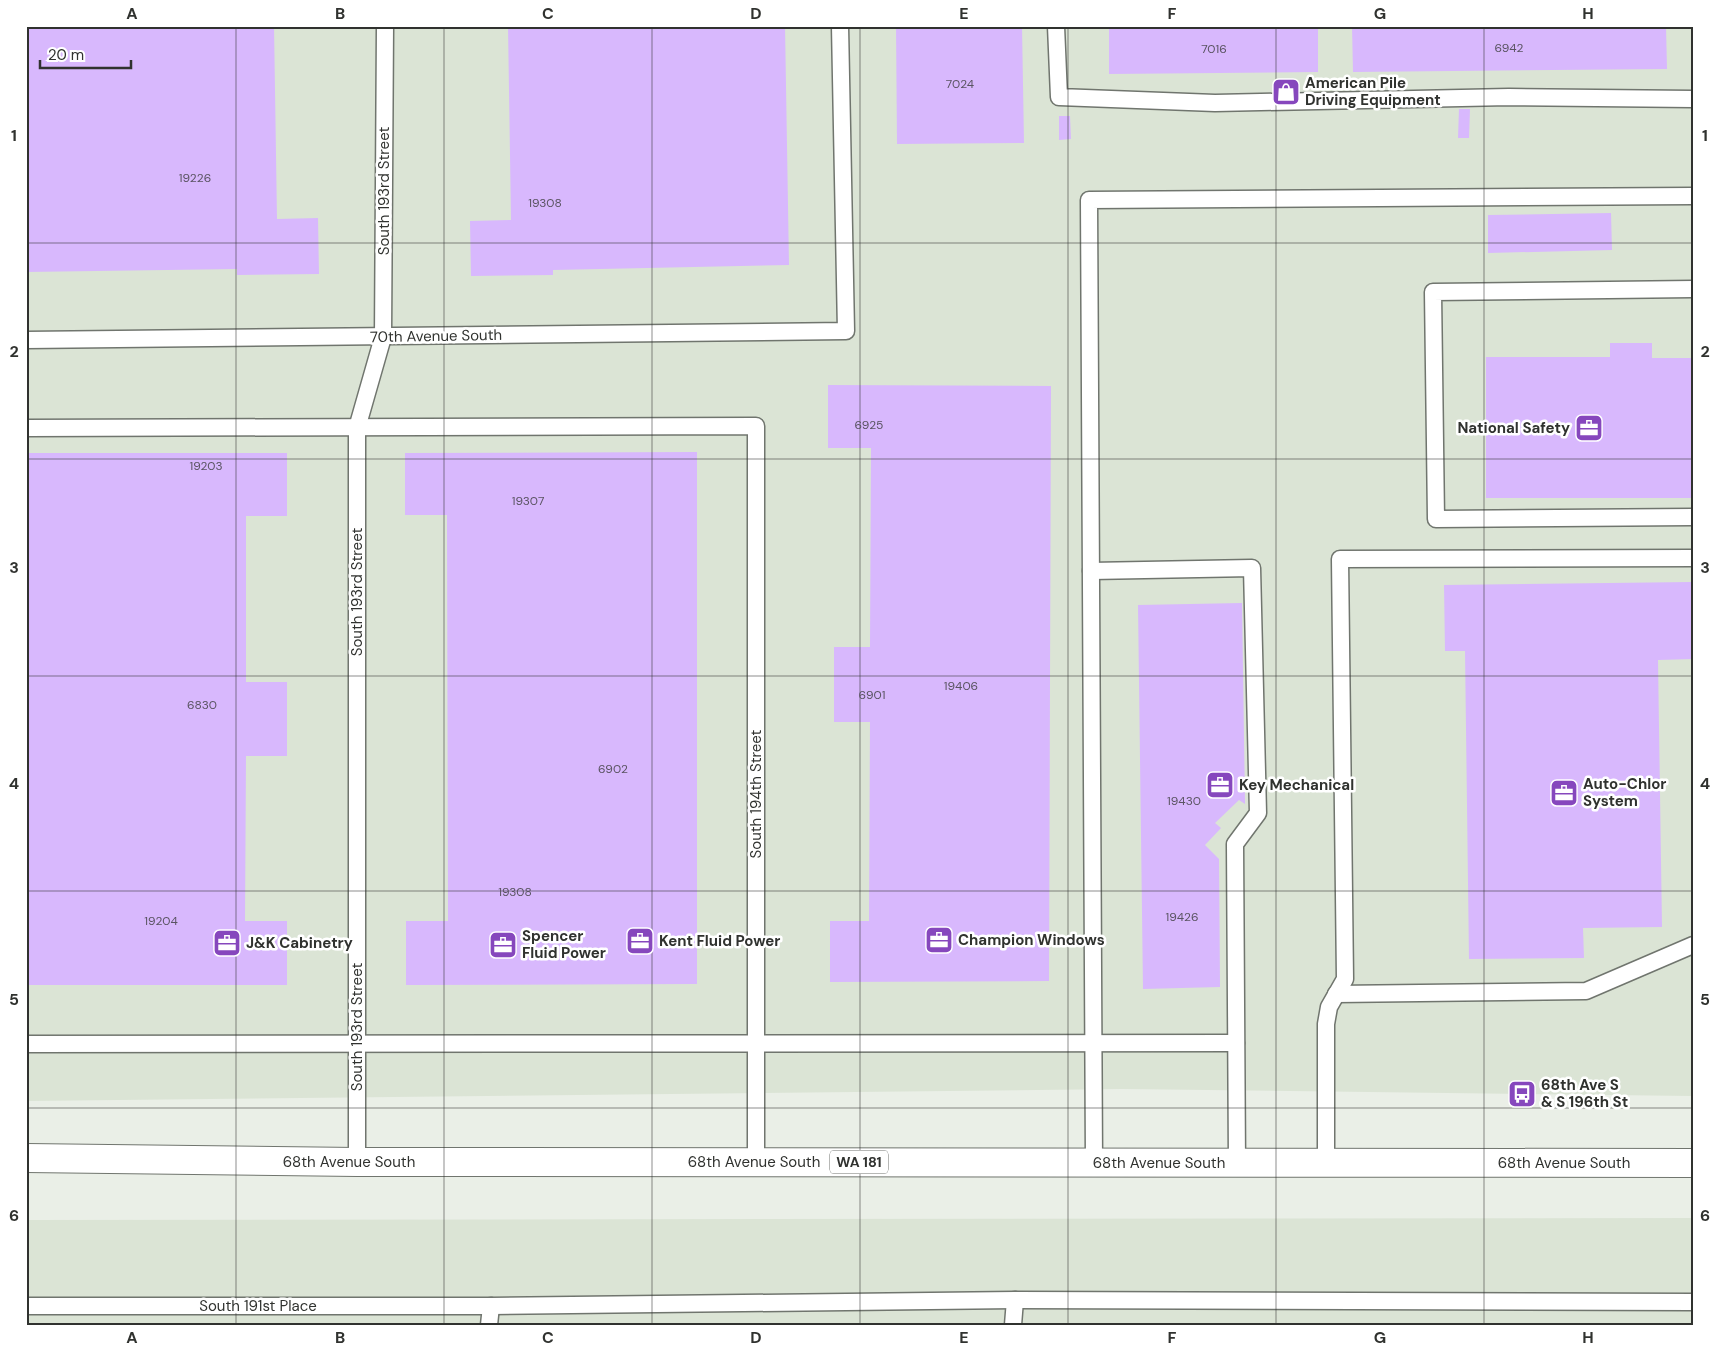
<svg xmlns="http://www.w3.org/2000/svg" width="1719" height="1351" font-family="'DM Sans',sans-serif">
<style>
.built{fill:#dbe4d5}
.building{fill:#d8b8fd}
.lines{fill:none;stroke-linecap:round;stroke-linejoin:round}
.lane-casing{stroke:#70756e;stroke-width:19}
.primary-casing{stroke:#70756e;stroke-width:30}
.lane{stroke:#fff;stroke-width:16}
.primary{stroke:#fff;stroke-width:28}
.grid{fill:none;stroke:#30322f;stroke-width:1;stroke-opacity:0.55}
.labels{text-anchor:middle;stroke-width:5;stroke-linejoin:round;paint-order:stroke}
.number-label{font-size:12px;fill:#5a5462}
.shield{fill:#fff;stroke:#6e706d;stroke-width:1}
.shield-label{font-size:14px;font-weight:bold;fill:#30322f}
.poi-label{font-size:15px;font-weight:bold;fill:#30322f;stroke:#fff;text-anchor:start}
.street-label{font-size:15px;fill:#30322f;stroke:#fff}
.neatline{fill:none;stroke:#30322f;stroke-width:2}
.grid-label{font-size:16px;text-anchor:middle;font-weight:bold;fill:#30322f}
</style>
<rect width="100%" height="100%" fill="#eaefe7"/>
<g class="built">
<path d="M 26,26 L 1693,26 L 1693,1096 L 1122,1089 L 26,1101 Z"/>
<path d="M 1693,1218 L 1693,1325 L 26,1325 L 26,1220 Z"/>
</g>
<g class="building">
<path d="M 26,26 L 274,26 L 277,219 L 318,218 L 319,274 L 237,275 L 237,269 L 26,272 Z"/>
<path d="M 508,26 L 785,26 L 789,265 L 553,270 L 553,275 L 471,276 L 470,221 L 511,220 Z"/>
<path d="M 896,26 L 1022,26 L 1024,143 L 897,144 Z"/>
<path d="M 1109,26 L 1318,26 L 1318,72 L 1109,74 Z"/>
<path d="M 1352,26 L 1666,26 L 1667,69 L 1353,72 Z"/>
<path d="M 1459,109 L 1470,109 L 1469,138 L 1458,138 Z"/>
<path d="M 1059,116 L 1070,116 L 1071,139 L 1059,140 Z"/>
<path d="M 1611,213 L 1612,250 L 1488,253 L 1488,215 Z"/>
<path d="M 1610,343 L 1652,343 L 1652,358 L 1693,358 L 1693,498 L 1486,498 L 1486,357 L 1610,357 Z"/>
<path d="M 828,385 L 1051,386 L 1049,981 L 830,982 L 830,921 L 869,921 L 870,722 L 834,722 L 834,647 L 870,647 L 871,448 L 828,448 Z"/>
<path d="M 697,452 L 697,984 L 406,985 L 406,921 L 448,921 L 447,515 L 405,515 L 405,453 Z"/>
<path d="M 26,453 L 287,453 L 287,516 L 246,516 L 246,682 L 287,682 L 287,756 L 246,756 L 245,921 L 287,921 L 287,985 L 26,985 Z"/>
<path d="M 1692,582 L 1693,659 L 1658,660 L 1662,927 L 1583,928 L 1584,958 L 1469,959 L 1465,651 L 1445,651 L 1444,585 Z"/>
<path d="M 1242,603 L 1245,804 L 1239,800 L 1215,823 L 1221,828 L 1205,845 L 1219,859 L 1220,987 L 1143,989 L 1138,605 Z"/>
</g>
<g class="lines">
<defs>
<g id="lane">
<path d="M 1056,26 L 1059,97 L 1215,103 L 1509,97 L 1693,99"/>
<path d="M 1693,289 L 1433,292 L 1436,519 L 1693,517"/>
<path d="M 26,340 L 846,331 L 840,26"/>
<path d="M 26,428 L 756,426 L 756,1162"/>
<path d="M 1091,571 L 1252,568 L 1258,813 L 1235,844 L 1237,1163"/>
<path d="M 1336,994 L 1586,991 L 1693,945"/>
<path d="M 26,1044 L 1236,1043"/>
<path d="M 357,1162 L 357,428 L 383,337 L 385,26"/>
<path d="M 1094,1162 L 1089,200 L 1693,196"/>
<path d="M 1326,1163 L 1326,1024 L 1329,1007 L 1345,979 L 1340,559 L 1693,558"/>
<path d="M 26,1306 L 491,1306 L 1015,1300 L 1693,1302"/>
<path d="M 489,1325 L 491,1306"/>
<path d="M 1013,1325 L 1015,1300"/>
</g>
<path id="primary" d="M 26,1158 L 357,1162 L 1693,1163"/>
</defs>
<use href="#lane" class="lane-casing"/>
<use href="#primary" class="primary-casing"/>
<use href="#lane" class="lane"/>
<use href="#primary" class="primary"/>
</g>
<path class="grid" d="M 236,26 L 236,1325M 444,26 L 444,1325M 652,26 L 652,1325M 860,26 L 860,1325M 1068,26 L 1068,1325M 1276,26 L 1276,1325M 1484,26 L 1484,1325M 26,243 L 1693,243M 26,459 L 1693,459M 26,676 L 1693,676M 26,891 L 1693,891M 26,1108 L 1693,1108"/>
<defs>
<symbol id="shop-square" viewBox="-11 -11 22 22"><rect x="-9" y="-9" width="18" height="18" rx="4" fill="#8647bd" stroke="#fff"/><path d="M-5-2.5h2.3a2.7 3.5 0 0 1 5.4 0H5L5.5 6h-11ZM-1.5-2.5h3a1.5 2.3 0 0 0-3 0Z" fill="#fff"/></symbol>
<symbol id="office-square" viewBox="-11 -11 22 22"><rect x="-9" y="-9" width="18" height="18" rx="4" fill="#8647bd" stroke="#fff"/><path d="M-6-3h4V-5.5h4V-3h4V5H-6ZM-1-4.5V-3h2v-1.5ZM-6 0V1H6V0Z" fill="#fff"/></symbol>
<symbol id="bus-square" viewBox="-11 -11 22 22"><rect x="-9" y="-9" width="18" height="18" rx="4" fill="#8647bd" stroke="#fff"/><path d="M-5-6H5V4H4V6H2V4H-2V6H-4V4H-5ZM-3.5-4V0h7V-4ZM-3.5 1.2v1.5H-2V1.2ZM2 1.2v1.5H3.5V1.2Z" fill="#fff"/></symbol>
</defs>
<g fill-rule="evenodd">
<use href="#shop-square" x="1270" y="76" width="32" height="32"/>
<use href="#office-square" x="1573" y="412" width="32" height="32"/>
<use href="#office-square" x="1204" y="769" width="32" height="32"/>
<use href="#office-square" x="1548" y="777" width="32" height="32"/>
<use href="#office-square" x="923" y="924" width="32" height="32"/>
<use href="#office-square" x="624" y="925" width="32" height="32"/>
<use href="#office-square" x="211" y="927" width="32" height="32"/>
<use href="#office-square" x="487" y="929" width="32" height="32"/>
<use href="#bus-square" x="1506" y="1078" width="32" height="32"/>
</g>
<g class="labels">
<g class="number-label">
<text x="1509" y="52">6942</text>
<text x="1214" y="53">7016</text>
<text x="960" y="88">7024</text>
<text x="195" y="182">19226</text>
<text x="545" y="207">19308</text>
<text x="869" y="429">6925</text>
<text x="206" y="470">19203</text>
<text x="528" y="505">19307</text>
<text x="961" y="690">19406</text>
<text x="872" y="699">6901</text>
<text x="202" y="709">6830</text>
<text x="613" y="773">6902</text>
<text x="1184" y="805">19430</text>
<text x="515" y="896">19308</text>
<text x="1182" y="921">19426</text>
<text x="161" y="925">19204</text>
</g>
<rect class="shield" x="830" y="1150.5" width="58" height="23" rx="4"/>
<g class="shield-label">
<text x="859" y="1167">WA 181</text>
</g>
<g class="poi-label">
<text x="1305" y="88">American Pile<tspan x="1305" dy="17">Driving Equipment</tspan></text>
<text x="1570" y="433" text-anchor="end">National Safety</text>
<text x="1583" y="789">Auto-Chlor<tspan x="1583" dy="17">System</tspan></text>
<text x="1239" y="790">Key Mechanical</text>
<text x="522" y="941">Spencer<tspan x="522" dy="17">Fluid Power</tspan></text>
<text x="958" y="945">Champion Windows</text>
<text x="659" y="946">Kent Fluid Power</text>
<text x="246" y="948">J&amp;K Cabinetry</text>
<text x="1541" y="1090">68th Ave S<tspan x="1541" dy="17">&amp; S 196th St</tspan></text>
</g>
<g class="street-label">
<text transform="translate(384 191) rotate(-90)" y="5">South 193rd Street</text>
<text transform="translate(436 336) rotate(-1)" y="5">70th Avenue South</text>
<text transform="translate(357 592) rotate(-90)" y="5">South 193rd Street</text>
<text transform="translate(756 794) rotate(-90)" y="5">South 194th Street</text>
<text transform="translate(357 1027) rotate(-90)" y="5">South 193rd Street</text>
<text x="349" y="1167">68th Avenue South</text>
<text x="754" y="1167">68th Avenue South</text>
<text x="1159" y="1168">68th Avenue South</text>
<text x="1564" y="1168">68th Avenue South</text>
<text x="258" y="1311">South 191st Place</text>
</g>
</g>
<rect width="1719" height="1351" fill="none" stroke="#ffffff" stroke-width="55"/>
<path d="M40 60v8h91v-8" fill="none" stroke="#30322f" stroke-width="2.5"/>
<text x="48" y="60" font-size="15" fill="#30322f" stroke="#ffffff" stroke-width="4" paint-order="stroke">20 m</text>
<rect x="28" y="28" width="1664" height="1296" class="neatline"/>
<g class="grid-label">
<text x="132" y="19">A</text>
<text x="340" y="19">B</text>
<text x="548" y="19">C</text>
<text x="756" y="19">D</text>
<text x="964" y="19">E</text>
<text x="1172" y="19">F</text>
<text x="1380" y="19">G</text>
<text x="1588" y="19">H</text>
<text x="14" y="141">1</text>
<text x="1705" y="141">1</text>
<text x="14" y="357">2</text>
<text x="1705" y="357">2</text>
<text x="14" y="573">3</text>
<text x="1705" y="573">3</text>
<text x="14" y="789">4</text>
<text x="1705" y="789">4</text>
<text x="14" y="1005">5</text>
<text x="1705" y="1005">5</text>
<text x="14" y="1221">6</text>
<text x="1705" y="1221">6</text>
<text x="132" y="1343">A</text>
<text x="340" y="1343">B</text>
<text x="548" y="1343">C</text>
<text x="756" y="1343">D</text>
<text x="964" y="1343">E</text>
<text x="1172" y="1343">F</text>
<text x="1380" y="1343">G</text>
<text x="1588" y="1343">H</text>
</g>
</svg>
